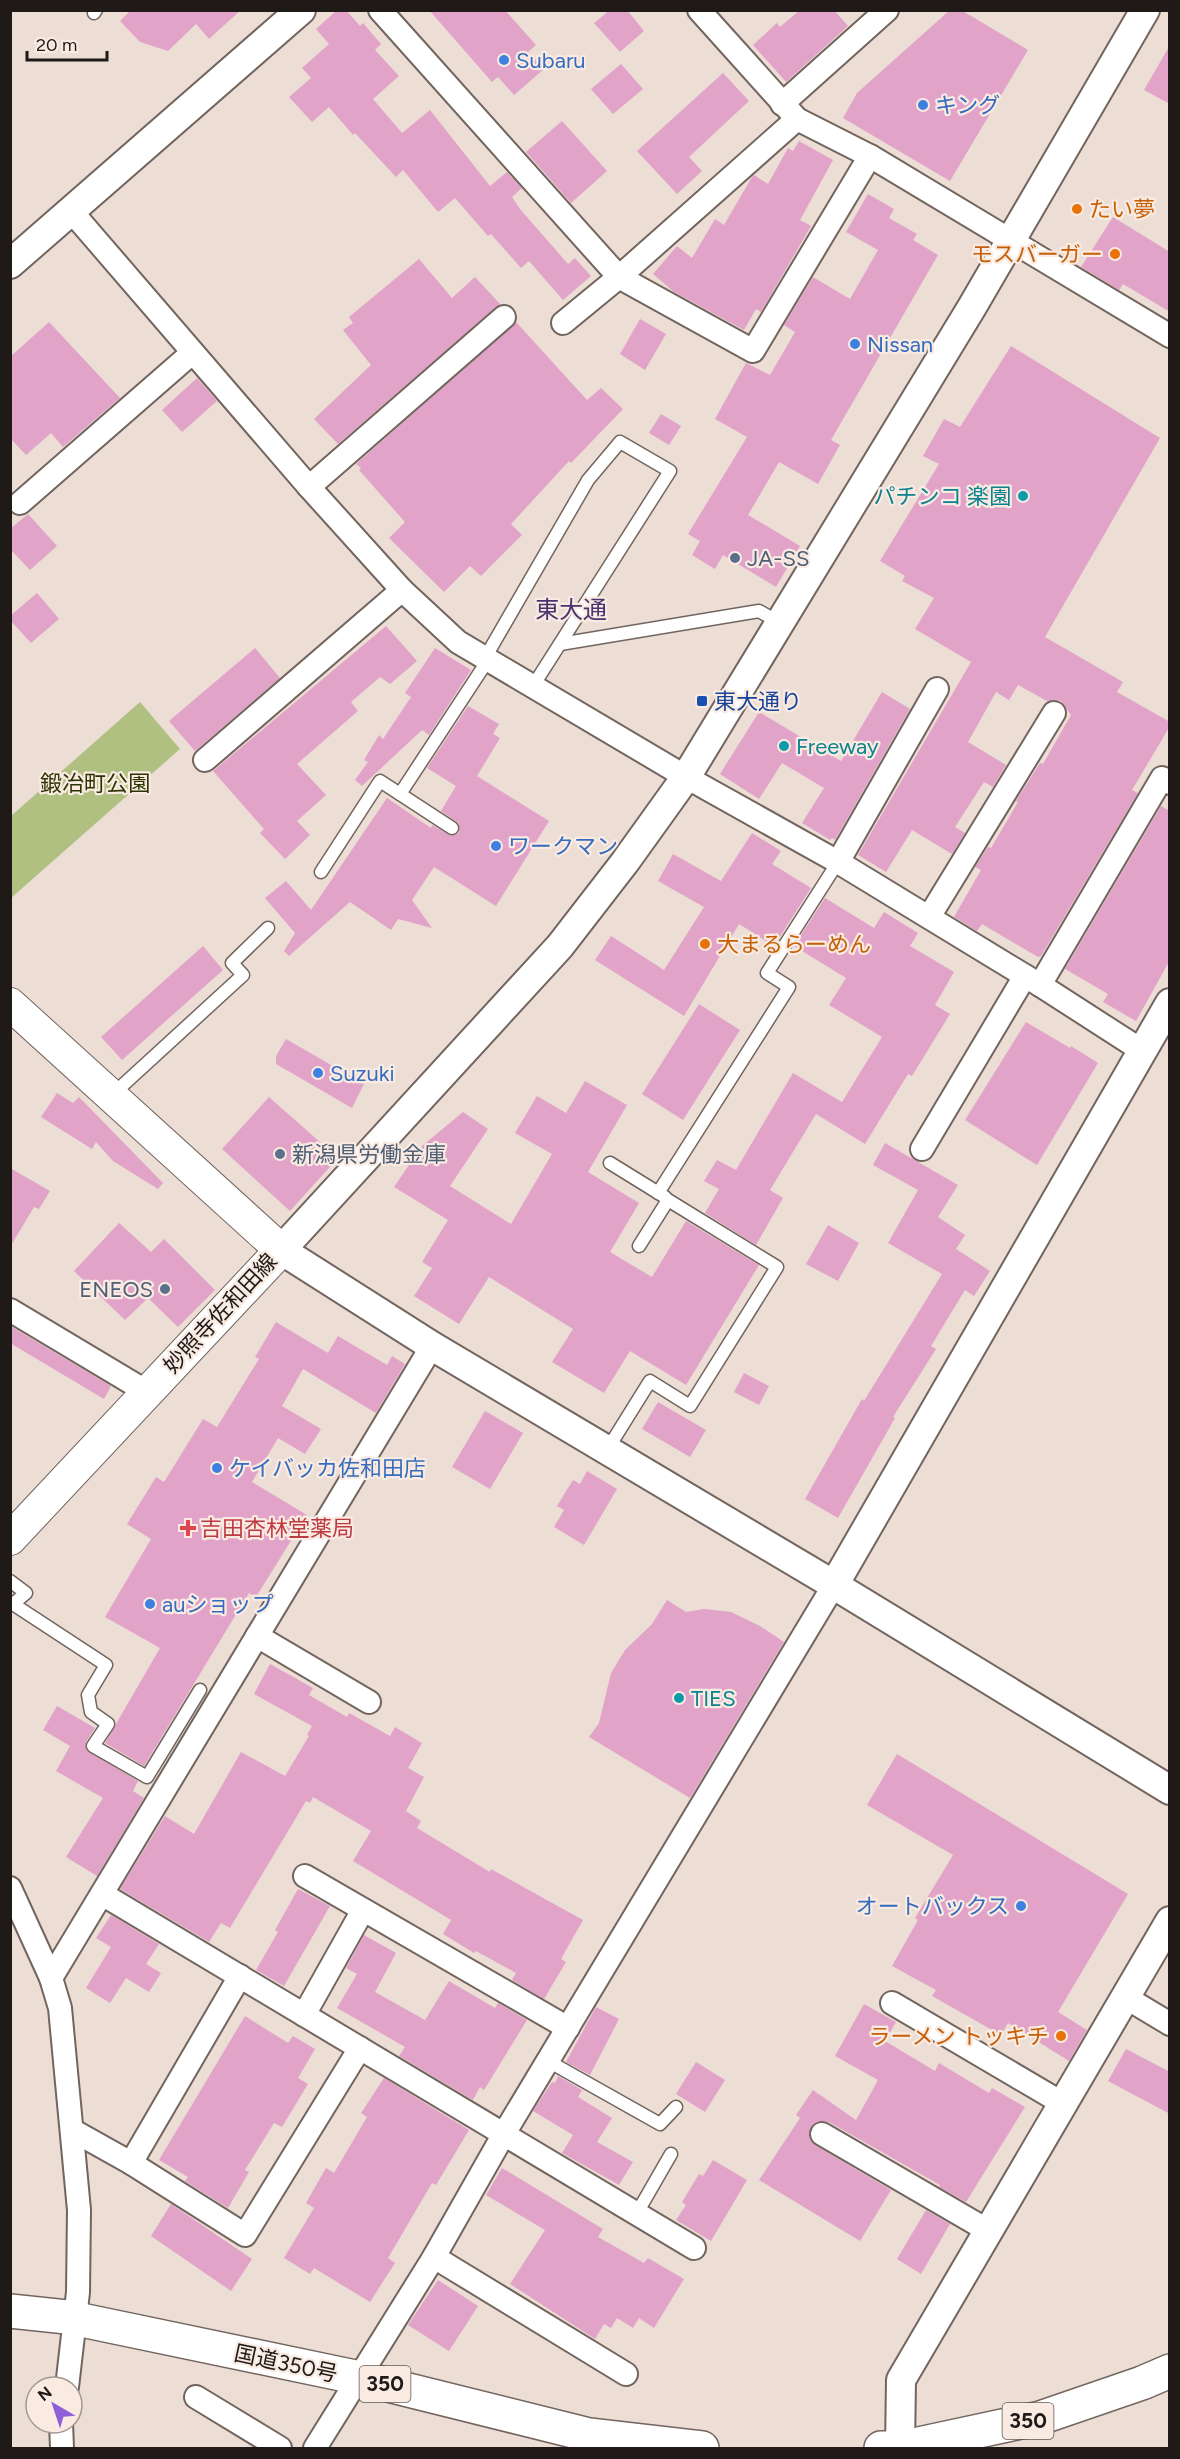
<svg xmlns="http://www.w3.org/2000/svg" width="1180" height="2459" font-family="Figtree,'Noto Sans JP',sans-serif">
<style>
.green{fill:#b0c080}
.building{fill:#e2a3c9}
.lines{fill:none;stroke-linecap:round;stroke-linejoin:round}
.service-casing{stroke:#72655e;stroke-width:15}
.minor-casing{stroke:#72655e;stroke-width:26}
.tertiary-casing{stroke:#72655e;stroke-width:32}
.secondary-casing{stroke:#72655e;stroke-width:34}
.trunk-casing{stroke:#72655e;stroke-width:36}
.service{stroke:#fff;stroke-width:12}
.minor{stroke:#fff;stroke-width:22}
.tertiary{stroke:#fff;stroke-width:28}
.secondary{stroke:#fff;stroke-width:32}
.trunk{stroke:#fff;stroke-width:33}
.shop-dot{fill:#3f7fe0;stroke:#f9eae2;stroke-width:2}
.food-dot{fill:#e8710a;stroke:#f9eae2;stroke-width:2}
.culture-dot{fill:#0f9aa8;stroke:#f9eae2;stroke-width:2}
.service-dot{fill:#5c6f8a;stroke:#f9eae2;stroke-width:2}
.transit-dot{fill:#1a4fb4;stroke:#f9eae2;stroke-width:2}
.health-dot{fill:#e0444e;stroke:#f9eae2;stroke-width:2}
.labels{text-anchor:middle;stroke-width:4.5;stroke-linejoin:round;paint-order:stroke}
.shield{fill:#f9eae2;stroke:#605855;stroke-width:1.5}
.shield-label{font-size:21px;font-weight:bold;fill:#1f1a18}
.shop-label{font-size:22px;fill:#366cbe;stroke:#f9eae2;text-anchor:start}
.food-label{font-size:22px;fill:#c56008;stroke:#f9eae2;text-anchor:start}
.culture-label{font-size:22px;fill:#0d838f;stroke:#f9eae2;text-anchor:start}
.service-label{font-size:22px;fill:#4e5e75;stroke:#f9eae2;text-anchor:start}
.transit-label{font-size:22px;fill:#164399;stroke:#f9eae2;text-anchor:start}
.park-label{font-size:22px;fill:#2b3401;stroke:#f9eae2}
.street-label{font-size:22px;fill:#1f1a18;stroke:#f9eae2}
.health-label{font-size:22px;fill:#be3a42;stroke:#f9eae2;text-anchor:start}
.neighbourhood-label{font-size:24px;fill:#4a336f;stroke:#f9eae2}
</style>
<rect width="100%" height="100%" fill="#ecddd5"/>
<path class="green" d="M 140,702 L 180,749 L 11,898 L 11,816 Z"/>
<g class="building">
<path d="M 131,10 L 241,10 L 209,39 L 196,24 L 168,51 L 140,42 L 120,21 Z"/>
<path d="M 337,10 L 346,10 L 360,26 L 363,23 L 381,44 L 375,50 L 399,76 L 373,99 L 402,133 L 430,110 L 490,186 L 507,172 L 522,188 L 512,197 L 520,209 L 568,264 L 575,258 L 591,276 L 563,300 L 529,261 L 521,268 L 491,234 L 488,236 L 455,198 L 438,212 L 403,170 L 396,177 L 355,133 L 353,135 L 329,107 L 312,122 L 289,97 L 311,78 L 302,68 L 329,44 L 316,29 Z"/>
<path d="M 429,10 L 505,10 L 536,45 L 528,52 L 544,69 L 514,95 L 498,77 L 492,82 Z"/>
<path d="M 610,10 L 627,10 L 644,31 L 620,52 L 594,23 Z"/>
<path d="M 800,10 L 834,10 L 848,26 L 786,82 L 753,45 L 777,23 L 780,27 Z"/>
<path d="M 950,10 L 961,10 L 1028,50 L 950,181 L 843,118 L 857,93 Z"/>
<path d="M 1170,45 L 1170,104 L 1144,90 Z"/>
<path d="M 621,64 L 643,89 L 613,114 L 591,89 Z"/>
<path d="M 723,73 L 749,101 L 689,157 L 702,171 L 677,194 L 637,151 Z"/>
<path d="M 562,121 L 607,171 L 571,203 L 526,152 Z"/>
<path d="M 799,141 L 833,160 L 800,220 L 811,226 L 761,312 L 756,309 L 744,330 L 674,292 L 653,274 L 677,246 L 692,258 L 715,219 L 724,225 L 752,177 L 754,175 L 768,184 L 788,148 L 793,151 Z"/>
<path d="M 868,194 L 894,209 L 889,218 L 917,234 L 913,240 L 938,255 L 831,440 L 840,445 L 818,484 L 779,462 L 748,515 L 800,546 L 776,587 L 723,555 L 715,569 L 692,555 L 700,541 L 688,534 L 747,437 L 715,419 L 746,363 L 770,375 L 795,332 L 784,325 L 813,277 L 850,299 L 878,250 L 846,232 Z"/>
<path d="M 1113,217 L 1170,252 L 1170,312 L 1123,284 L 1119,290 L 1081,267 Z"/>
<path d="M 419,259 L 452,298 L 475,277 L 500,304 L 338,444 L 314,419 L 371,365 L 343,330 L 353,323 L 349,317 Z"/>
<path d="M 640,319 L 666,334 L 645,370 L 620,354 Z"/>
<path d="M 49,322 L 120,398 L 63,447 L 51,433 L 26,455 L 10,438 L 10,357 Z"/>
<path d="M 516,322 L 587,400 L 601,388 L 623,409 L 571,463 L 569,461 L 511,524 L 522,535 L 481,576 L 470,566 L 444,592 L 389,538 L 405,522 L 359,470 L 361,468 L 356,464 Z"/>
<path d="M 1011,346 L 1160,438 L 1045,637 L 1123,682 L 1117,692 L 1170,722 L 1170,726 L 1132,790 L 1138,793 L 1041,956 L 1038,957 L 982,924 L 977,931 L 954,917 L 981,870 L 975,867 L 988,847 L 991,848 L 1018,802 L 1016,801 L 1040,763 L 1043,764 L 1071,715 L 1061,701 L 1054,700 L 1047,701 L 1018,685 L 1009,700 L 996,692 L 968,742 L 1006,765 L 993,787 L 984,782 L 955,827 L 965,833 L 952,854 L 912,830 L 886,872 L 858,855 L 971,662 L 915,629 L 934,598 L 902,581 L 905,576 L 880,561 L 939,464 L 923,456 L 944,419 L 960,427 Z"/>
<path d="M 197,378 L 217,401 L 182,432 L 162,410 Z"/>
<path d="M 661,414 L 681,426 L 669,445 L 649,433 Z"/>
<path d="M 28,514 L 57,546 L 30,570 L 10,549 L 10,529 Z"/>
<path d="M 37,593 L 59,619 L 31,643 L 10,620 L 10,616 Z"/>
<path d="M 386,626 L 417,661 L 390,684 L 380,677 L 351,702 L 358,711 L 297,764 L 326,795 L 297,821 L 310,835 L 285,859 L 260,833 L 264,829 L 213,771 Z"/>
<path d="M 255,648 L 280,678 L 195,751 L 169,721 Z"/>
<path d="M 435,648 L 471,670 L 429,735 L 422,730 L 362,786 L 355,780 L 368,762 L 364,760 L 379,735 L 383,739 L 411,697 L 405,693 Z"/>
<path d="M 882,692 L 910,709 L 835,840 L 832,838 L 830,840 L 802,823 L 824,788 L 782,763 L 759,799 L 720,774 L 759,712 L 841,761 Z"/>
<path d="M 468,706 L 499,724 L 493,734 L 500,738 L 477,776 L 549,821 L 496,906 L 434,867 L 412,900 L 432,928 L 398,919 L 391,930 L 350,902 L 289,956 L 284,951 L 295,933 L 265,898 L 286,881 L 311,910 L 387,798 L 431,828 L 432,825 L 451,836 L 459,833 L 459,824 L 441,811 L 456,786 L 427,768 Z"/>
<path d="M 1161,806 L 1170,811 L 1170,960 L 1136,1021 L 1103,1002 L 1108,994 L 1065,969 Z"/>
<path d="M 752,833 L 781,851 L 772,864 L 811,888 L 774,946 L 739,924 L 684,1016 L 595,960 L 611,936 L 664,970 L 704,907 L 658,881 L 673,854 L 721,881 Z"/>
<path d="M 825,898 L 874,928 L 884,912 L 918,933 L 910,946 L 954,972 L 935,1005 L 950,1014 L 912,1076 L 908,1074 L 865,1144 L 816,1114 L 770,1190 L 783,1198 L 756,1245 L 705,1213 L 719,1189 L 704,1181 L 717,1160 L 736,1170 L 793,1073 L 842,1102 L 882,1037 L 829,1005 L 846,978 L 794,946 Z"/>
<path d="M 203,946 L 223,970 L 122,1060 L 101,1037 Z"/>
<path d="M 699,1004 L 740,1030 L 683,1120 L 642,1094 Z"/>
<path d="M 1026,1022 L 1070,1048 L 1071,1046 L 1098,1063 L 1037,1165 L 965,1120 Z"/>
<path d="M 286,1039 L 364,1084 L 352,1108 L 276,1064 L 276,1056 Z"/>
<path d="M 585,1081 L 627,1105 L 588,1172 L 639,1203 L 610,1252 L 652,1277 L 686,1221 L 759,1265 L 686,1385 L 630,1351 L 604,1393 L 552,1362 L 573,1329 L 489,1277 L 459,1324 L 414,1296 L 432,1268 L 422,1262 L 448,1220 L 394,1187 L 422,1146 L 463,1112 L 488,1129 L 450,1186 L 511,1224 L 552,1154 L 515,1133 L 537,1096 L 566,1113 Z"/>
<path d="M 57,1093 L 73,1103 L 79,1097 L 163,1183 L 158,1189 L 113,1161 L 96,1142 L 92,1149 L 41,1117 Z"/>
<path d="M 269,1097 L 338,1158 L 290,1211 L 222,1149 Z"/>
<path d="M 885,1143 L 958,1185 L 938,1217 L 965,1235 L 956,1249 L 990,1271 L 974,1296 L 965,1290 L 931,1346 L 936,1349 L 893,1417 L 895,1418 L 838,1518 L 805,1499 L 862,1399 L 864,1401 L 942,1274 L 888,1243 L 918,1190 L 873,1165 Z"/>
<path d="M 10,1168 L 50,1191 L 39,1209 L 34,1207 L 10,1247 Z"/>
<path d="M 119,1223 L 151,1252 L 164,1239 L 215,1290 L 178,1327 L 148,1298 L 125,1320 L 74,1271 Z"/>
<path d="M 828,1225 L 859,1243 L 838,1281 L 806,1264 Z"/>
<path d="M 276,1322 L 328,1353 L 338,1336 L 387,1365 L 392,1356 L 405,1364 L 376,1413 L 303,1369 L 282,1406 L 321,1429 L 305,1454 L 278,1438 L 252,1482 L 307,1515 L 256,1597 L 249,1593 L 144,1766 L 105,1743 L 160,1648 L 105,1617 L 151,1539 L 127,1524 L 156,1477 L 164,1482 L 203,1419 L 217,1427 L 259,1359 L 255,1357 Z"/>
<path d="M 10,1326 L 111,1386 L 104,1399 L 10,1343 Z"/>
<path d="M 744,1373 L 769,1386 L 759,1405 L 734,1392 Z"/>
<path d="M 658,1402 L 706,1430 L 690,1457 L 642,1429 Z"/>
<path d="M 485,1411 L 523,1433 L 490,1489 L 452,1467 Z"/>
<path d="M 587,1471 L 617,1489 L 584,1545 L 554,1527 L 564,1510 L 557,1506 L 573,1480 L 580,1484 Z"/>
<path d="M 667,1600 L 686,1612 L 704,1609 L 731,1612 L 760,1626 L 784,1642 L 690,1798 L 589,1737 L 599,1723 L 611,1673 L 625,1650 L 652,1624 Z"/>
<path d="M 270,1664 L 313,1688 L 309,1695 L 347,1717 L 349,1713 L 390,1736 L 395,1727 L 422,1743 L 408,1768 L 424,1777 L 406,1811 L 421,1821 L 417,1828 L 490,1872 L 491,1869 L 583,1920 L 561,1959 L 566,1962 L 544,1999 L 512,1980 L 516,1973 L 476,1951 L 474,1953 L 443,1934 L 451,1920 L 353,1861 L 371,1831 L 313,1797 L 310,1803 L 306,1801 L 230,1928 L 221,1923 L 209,1942 L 120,1889 L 165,1816 L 194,1834 L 241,1752 L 285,1776 L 309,1736 L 307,1735 L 312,1726 L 254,1694 Z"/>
<path d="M 57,1706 L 95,1728 L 86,1742 L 86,1750 L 138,1781 L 133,1791 L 144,1798 L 97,1876 L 66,1857 L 103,1798 L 56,1771 L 70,1746 L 43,1730 Z"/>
<path d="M 897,1754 L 1128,1894 L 1058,2012 L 1087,2030 L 1069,2061 L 1008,2023 L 1001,2035 L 932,1996 L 936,1990 L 892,1966 L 918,1920 L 915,1918 L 953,1855 L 867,1805 Z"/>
<path d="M 298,1889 L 330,1906 L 284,1986 L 256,1970 L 278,1932 L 275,1930 Z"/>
<path d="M 111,1915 L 159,1944 L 146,1964 L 161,1973 L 149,1992 L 126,1978 L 110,2003 L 86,1988 L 111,1947 L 96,1938 Z"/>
<path d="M 364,1935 L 396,1953 L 375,1992 L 425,2020 L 449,1981 L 495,2008 L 498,2003 L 527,2020 L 484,2090 L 480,2087 L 473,2100 L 399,2056 L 405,2047 L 337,2008 L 357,1974 L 346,1968 Z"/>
<path d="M 864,2004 L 896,2022 L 885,2041 L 935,2071 L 939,2063 L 989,2093 L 992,2088 L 1025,2107 L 966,2202 L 939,2187 L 940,2185 L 829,2122 L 821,2121 L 815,2123 L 809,2133 L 810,2140 L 815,2145 L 891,2190 L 860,2241 L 759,2180 L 800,2118 L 796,2115 L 813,2090 L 856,2120 L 878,2080 L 835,2056 Z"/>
<path d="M 596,2007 L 619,2019 L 590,2075 L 566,2062 Z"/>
<path d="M 245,2016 L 288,2043 L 293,2036 L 315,2049 L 298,2078 L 308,2084 L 282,2127 L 274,2123 L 245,2170 L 249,2172 L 228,2208 L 185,2181 L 188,2177 L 159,2160 Z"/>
<path d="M 1126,2049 L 1170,2072 L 1170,2114 L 1108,2081 Z"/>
<path d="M 696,2062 L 725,2080 L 705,2112 L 676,2094 Z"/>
<path d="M 558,2076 L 582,2090 L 578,2097 L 612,2118 L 597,2142 L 633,2162 L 619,2185 L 562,2153 L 573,2135 L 533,2111 L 552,2082 L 555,2083 Z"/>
<path d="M 384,2078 L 469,2130 L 436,2185 L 432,2183 L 388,2258 L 395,2263 L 370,2302 L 314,2268 L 310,2274 L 284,2258 L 314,2208 L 306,2203 L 326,2168 L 334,2173 L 367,2117 L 361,2113 Z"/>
<path d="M 713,2160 L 747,2180 L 711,2241 L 676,2220 L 686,2205 L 682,2202 L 699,2174 L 703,2176 Z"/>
<path d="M 502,2168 L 603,2229 L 598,2237 L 644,2263 L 648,2258 L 684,2279 L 654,2328 L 639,2318 L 633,2328 L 617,2318 L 611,2328 L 604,2324 L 595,2339 L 510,2284 L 545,2230 L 486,2195 Z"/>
<path d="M 171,2204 L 252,2259 L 231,2291 L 151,2236 Z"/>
<path d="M 926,2210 L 950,2224 L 921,2274 L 897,2259 Z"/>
<path d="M 438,2280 L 478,2306 L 449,2351 L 408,2325 Z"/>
</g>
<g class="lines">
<defs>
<g id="service">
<path d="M 94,13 L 96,10"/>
<path d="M 560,644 L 759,611 L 780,623"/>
<path d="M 485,658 L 588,480 L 620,442 L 670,471 L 533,686"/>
<path d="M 400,794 L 488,660"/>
<path d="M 321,872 L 380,781 L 452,828"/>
<path d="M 112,1095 L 243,975 L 232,963 L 268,928"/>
<path d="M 610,1163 L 665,1197"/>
<path d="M 658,1193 L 789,987 L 767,973 L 838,862"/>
<path d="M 607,1450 L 650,1381 L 690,1406 L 777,1267 L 668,1200 L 639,1246"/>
<path d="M 10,1581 L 26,1593 L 13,1604 L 106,1665 L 88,1695 L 91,1712 L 108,1724 L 93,1746 L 147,1777 L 200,1690"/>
<path d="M 548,2061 L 660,2124 L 676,2107"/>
<path d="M 637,2213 L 671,2154"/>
</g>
<g id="minor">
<path d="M 380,10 L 619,277 L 753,351 L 870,156"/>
<path d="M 699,10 L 797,119 L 870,156 L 1170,336"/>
<path d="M 782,104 L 887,10"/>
<path d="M 72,212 L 309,487 L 402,590 L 458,642 L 686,777 L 838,862 L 1040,985 L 1141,1050"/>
<path d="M 563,323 L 619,277 L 797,119"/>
<path d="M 309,487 L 504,317"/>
<path d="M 20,503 L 192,353"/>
<path d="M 205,760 L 402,590"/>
<path d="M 838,862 L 937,689"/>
<path d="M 929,917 L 1054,713"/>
<path d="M 1040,985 L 1162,778 L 1170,783"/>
<path d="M 922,1149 L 1025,976"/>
<path d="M 10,1310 L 147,1392"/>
<path d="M 257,1636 L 369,1702"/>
<path d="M 305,1876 L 568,2028"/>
<path d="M 10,1888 L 51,1978 L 60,2008 L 79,2210 L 78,2292 L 67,2387"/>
<path d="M 102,1894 L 694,2248"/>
<path d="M 51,1978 L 432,1346"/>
<path d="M 1125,1997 L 1170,2024"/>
<path d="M 892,2003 L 1062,2103"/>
<path d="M 304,2015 L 363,1910"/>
<path d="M 72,2130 L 131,2163 L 245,2235 L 360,2048"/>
<path d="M 822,2134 L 987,2230"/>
<path d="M 131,2163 L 240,1976"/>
<path d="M 434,2257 L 626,2374"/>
<path d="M 196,2397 L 280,2448"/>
<path d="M 61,2423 L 62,2448"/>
<path d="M 315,2448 L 434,2257 L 505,2132 L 834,1585"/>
</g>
<g id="tertiary">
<path d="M 1145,10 L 972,307 L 686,777 L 625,862 L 560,946 L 281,1250 L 432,1346 L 834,1585 L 1170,1790"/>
<path d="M 10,264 L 301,10"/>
<path d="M 834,1585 L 1170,1003"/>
<path d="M 900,2448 L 901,2380 L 1170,1921"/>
</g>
<path id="secondary" d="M 10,1004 L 281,1250 L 10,1539"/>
<g id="trunk">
<path d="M 10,2311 L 67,2317 L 360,2378 L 589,2435 L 702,2448"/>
<path d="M 881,2448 L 900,2448 L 1040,2418 L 1142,2383 L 1170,2371"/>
</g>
</defs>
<use href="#service" class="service-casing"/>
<use href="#minor" class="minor-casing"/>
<use href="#tertiary" class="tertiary-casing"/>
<use href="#secondary" class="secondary-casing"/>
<use href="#trunk" class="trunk-casing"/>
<use href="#service" class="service"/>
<use href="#minor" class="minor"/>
<use href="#tertiary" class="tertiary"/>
<use href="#secondary" class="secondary"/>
<use href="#trunk" class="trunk"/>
</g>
<g class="shop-dot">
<circle cx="504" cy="60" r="6"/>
<circle cx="923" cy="105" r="6"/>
<circle cx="855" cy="344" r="6"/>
<circle cx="496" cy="846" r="6"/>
<circle cx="318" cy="1073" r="6"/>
<circle cx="217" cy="1468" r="6"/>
<circle cx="150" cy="1604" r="6"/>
<circle cx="1021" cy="1906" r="6"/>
</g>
<g class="food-dot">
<circle cx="1077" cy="209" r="6"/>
<circle cx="1115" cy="254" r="6"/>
<circle cx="705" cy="944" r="6"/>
<circle cx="1061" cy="2036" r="6"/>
</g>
<g class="culture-dot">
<circle cx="1023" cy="496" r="6"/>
<circle cx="784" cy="746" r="6"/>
<circle cx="679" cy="1698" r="6"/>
</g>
<g class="service-dot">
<circle cx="735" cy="558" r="6"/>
<circle cx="280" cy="1154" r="6"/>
<circle cx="165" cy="1289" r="6"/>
</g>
<rect class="transit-dot" x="696" y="695" width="12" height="12" rx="3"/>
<path class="health-dot" d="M185 1519h6v6h6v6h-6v6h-6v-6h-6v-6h6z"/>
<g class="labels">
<g class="shield">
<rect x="359.5" y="2366" width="51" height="36" rx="4.5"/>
<rect x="1002.5" y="2403" width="51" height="36" rx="4.5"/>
</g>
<g class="shield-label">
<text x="385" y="2391">350</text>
<text x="1028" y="2428">350</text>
</g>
<g class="shop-label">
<text x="516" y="68">Subaru</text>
<text x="935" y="113">キング</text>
<text x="867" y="352">Nissan</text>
<text x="508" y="854">ワークマン</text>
<text x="330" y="1081">Suzuki</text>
<text x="229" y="1476">ケイバッカ佐和田店</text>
<text x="162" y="1612">auショップ</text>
<text x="1009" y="1914" text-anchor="end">オートバックス</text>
</g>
<g class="food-label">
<text x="1089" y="217">たい夢</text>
<text x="1103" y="262" text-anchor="end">モスバーガー</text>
<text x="717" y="952">大まるらーめん</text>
<text x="1049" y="2044" text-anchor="end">ラーメン トッキチ</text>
</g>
<g class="culture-label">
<text x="1011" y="504" text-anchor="end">パチンコ 楽園</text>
<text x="796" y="754">Freeway</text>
<text x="691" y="1706">TIES</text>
</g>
<g class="service-label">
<text x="747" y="566">JA-SS</text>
<text x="292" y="1162">新潟県労働金庫</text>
<text x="153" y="1297" text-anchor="end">ENEOS</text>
</g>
<g class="transit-label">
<text x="714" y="709">東大通り</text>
</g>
<g class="park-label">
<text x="95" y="791">鍛冶町公園</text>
</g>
<g class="street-label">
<text transform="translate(220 1313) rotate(-47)" y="8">妙照寺佐和田線</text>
<text transform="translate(286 2363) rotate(12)" y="8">国道350号</text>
</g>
<g class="health-label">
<text x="200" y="1536">吉田杏林堂薬局</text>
</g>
<g class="neighbourhood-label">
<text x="571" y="618">東大通</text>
</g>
</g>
<rect width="1180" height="2459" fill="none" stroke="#1f1a18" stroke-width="24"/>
<g transform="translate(54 2405) rotate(321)"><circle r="28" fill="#f9eae2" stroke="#a29791" stroke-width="1.5"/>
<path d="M0-4.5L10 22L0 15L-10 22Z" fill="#8e5fd9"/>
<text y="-9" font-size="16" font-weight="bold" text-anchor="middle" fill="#1f1a18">N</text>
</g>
<path d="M27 51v9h80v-9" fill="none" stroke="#1f1a18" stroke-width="3"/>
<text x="36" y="51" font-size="18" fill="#1f1a18" stroke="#f9eae2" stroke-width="4.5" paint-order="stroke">20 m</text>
</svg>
